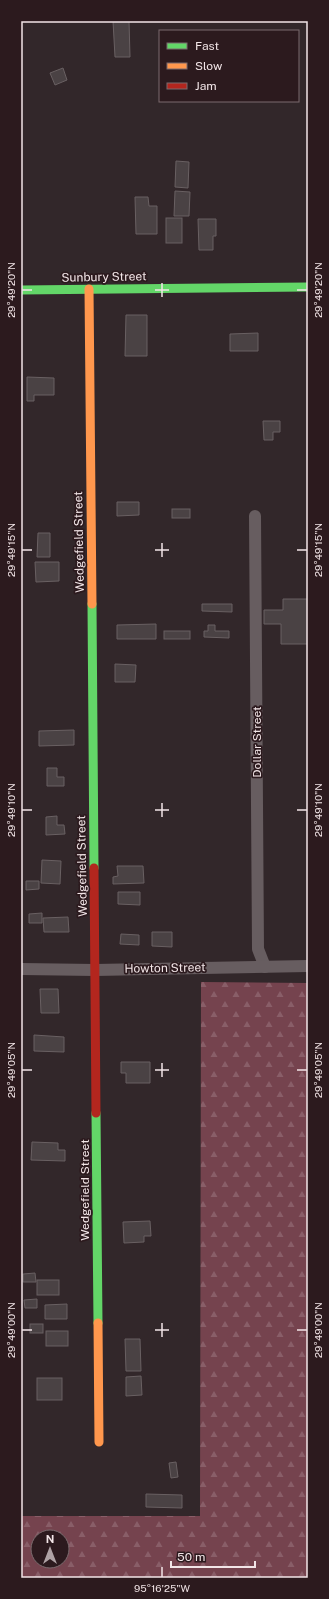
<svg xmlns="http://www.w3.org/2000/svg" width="329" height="1599" font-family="'Public Sans',sans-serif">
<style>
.forest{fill:url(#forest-firs);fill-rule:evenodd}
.building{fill:#4a4244;stroke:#696062}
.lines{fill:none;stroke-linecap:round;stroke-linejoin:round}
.street{stroke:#675d60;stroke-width:12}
.fast{stroke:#63d668;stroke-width:9}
.slow{stroke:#ff974d;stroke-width:9}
.jam{stroke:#b3261e;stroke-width:9}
.ticks{fill:none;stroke:#f2e5e7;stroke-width:1.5}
.labels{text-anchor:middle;stroke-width:3.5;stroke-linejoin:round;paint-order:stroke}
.street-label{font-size:12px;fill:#f2e5e7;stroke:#2c1a1e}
.neatline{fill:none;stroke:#f2e5e7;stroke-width:1.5}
.ticks-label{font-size:10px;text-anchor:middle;fill:#f2e5e7}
</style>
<defs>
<pattern id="forest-firs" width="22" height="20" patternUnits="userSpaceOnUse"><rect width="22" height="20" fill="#75434e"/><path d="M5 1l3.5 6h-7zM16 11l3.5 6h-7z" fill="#895e68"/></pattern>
</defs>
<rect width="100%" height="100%" fill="#32272a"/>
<path class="forest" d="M 201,982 L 308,983 L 308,1578 L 21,1578 L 21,1516 L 200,1516 ZM 38,1537 L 62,1537 L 62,1561 L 38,1561 Z"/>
<g class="building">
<path d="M 113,21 L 129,21 L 130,57 L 115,57 Z"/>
<path d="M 63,68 L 67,80 L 55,85 L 50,73 Z"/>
<path d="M 176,161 L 189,162 L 188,188 L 175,187 Z"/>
<path d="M 175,191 L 190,192 L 189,216 L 174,216 Z"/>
<path d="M 135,197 L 148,197 L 149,206 L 157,206 L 157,234 L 136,234 Z"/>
<rect x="166" y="218" width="16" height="25"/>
<path d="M 198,219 L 216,219 L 216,236 L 213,236 L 213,250 L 199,250 Z"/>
<path d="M 126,315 L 147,315 L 147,356 L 125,356 Z"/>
<path d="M 258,333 L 258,351 L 230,351 L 230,334 Z"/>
<path d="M 27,377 L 54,378 L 54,395 L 34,395 L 34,401 L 27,401 Z"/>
<path d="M 263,421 L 280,421 L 280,432 L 273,432 L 273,440 L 264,440 Z"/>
<path d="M 117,502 L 139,502 L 139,515 L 117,516 Z"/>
<rect x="172" y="509" width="18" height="9"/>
<path d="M 38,533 L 50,533 L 50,557 L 37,557 Z"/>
<path d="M 35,562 L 59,562 L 59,581 L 36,582 Z"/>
<path d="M 283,599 L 308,599 L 308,644 L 281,644 L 281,624 L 264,624 L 264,610 L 283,610 Z"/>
<path d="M 202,604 L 232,604 L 232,612 L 202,611 Z"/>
<path d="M 156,624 L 156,639 L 117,639 L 117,625 Z"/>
<path d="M 208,625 L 215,625 L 215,631 L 229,631 L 229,638 L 204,637 L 204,631 L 208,631 Z"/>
<rect x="164" y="631" width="26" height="8"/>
<path d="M 115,664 L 136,665 L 135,682 L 115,682 Z"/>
<path d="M 74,730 L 74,745 L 39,746 L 39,731 Z"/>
<path d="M 47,768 L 57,768 L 57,777 L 64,777 L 64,786 L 47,786 Z"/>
<path d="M 57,816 L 57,825 L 64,825 L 65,834 L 46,835 L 46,817 Z"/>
<path d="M 42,860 L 61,861 L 60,884 L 41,883 Z"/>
<path d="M 117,866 L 143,866 L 144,883 L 113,884 L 113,877 L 118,876 Z"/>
<path d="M 26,881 L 39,881 L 39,889 L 26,890 Z"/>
<path d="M 118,892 L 140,892 L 140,905 L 118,904 Z"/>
<path d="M 42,913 L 42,923 L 29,923 L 29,914 Z"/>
<path d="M 68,917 L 69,932 L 44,932 L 43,918 Z"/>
<path d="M 152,932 L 172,932 L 172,947 L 152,946 Z"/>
<path d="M 121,934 L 139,935 L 139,945 L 120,944 Z"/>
<path d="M 40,989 L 58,989 L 59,1013 L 41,1013 Z"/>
<path d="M 34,1035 L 64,1037 L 64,1052 L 34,1051 Z"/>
<path d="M 121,1062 L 150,1062 L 150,1083 L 126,1083 L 126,1073 L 121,1073 Z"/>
<path d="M 32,1142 L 58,1143 L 58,1150 L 65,1150 L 65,1161 L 31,1160 Z"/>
<path d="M 150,1221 L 151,1236 L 144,1236 L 144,1242 L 124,1243 L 123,1222 Z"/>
<path d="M 35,1273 L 36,1282 L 23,1282 L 23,1274 Z"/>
<rect x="37" y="1280" width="22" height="15"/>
<path d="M 37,1299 L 37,1308 L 25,1308 L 24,1300 Z"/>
<path d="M 67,1304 L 67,1319 L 45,1319 L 45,1305 Z"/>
<rect x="30" y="1324" width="13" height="9"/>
<rect x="46" y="1331" width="22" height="15"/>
<path d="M 125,1339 L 140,1339 L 141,1371 L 126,1371 Z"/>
<path d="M 141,1376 L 142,1395 L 126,1396 L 126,1377 Z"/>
<rect x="37" y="1378" width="25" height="22"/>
<path d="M 176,1462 L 178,1477 L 171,1478 L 169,1463 Z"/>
<path d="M 146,1494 L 182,1495 L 182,1508 L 146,1507 Z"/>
</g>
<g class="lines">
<g class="street">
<path d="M 255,516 L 258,949 L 265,967"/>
<path d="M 21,969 L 95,970 L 308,966"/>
</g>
<g class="fast">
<path d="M 21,290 L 308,287"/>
<path d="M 92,604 L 94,868"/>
<path d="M 96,1113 L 98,1323"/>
</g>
<g class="slow">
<path d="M 89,289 L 92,604"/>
<path d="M 98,1323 L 99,1442"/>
</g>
<path class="jam" d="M 94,868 L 96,1113"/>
</g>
<path class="ticks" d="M 162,283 L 162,297M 22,290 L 32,290M 155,290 L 169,290M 297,290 L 307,290M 162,543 L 162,557M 22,550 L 32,550M 155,550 L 169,550M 297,550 L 307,550M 162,803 L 162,817M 22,810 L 32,810M 155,810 L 169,810M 297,810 L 307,810M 162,1063 L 162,1077M 22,1070 L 32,1070M 155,1070 L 169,1070M 297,1070 L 307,1070M 162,1323 L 162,1337M 22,1330 L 32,1330M 155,1330 L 169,1330M 297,1330 L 307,1330M 162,1567 L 162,1577"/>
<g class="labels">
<g class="street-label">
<text transform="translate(104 277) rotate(-1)" y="4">Sunbury Street</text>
<text transform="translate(79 542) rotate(-91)" y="4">Wedgefield Street</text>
<text transform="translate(257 742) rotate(-90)" y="4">Dollar Street</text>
<text transform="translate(82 866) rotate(-91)" y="4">Wedgefield Street</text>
<text transform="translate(165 968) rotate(-1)" y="4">Howton Street</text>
<text transform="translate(85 1190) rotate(-90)" y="4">Wedgefield Street</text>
</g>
</g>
<rect width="329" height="1599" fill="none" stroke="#2c1a1e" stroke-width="44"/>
<rect x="159" y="30" width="140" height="72" fill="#2c1a1e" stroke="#7b6b6e"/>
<rect x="167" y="43" width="20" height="6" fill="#63d668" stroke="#7b6b6e"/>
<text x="195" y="50" font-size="12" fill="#f2e5e7">Fast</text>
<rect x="167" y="63" width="20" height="6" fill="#ff974d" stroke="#7b6b6e"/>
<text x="195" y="70" font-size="12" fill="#f2e5e7">Slow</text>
<rect x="167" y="83" width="20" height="6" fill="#b3261e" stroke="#7b6b6e"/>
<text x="195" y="90" font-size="12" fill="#f2e5e7">Jam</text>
<g transform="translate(50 1549)"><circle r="19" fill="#2c1a1e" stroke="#7b6b6e"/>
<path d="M0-3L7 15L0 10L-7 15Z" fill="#afa2a5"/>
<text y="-6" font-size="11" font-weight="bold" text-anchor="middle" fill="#f2e5e7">N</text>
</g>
<path d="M171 1561v6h84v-6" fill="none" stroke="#f2e5e7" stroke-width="2"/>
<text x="177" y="1561" font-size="12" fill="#f2e5e7" stroke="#2c1a1e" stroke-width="3" paint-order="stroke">50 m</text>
<rect x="22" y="22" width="285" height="1555" class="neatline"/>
<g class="ticks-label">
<text transform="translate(11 290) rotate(-90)" y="4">29°49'20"N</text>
<text transform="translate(318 290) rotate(-90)" y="4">29°49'20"N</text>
<text transform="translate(11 550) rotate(-90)" y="4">29°49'15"N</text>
<text transform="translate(318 550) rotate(-90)" y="4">29°49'15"N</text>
<text transform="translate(11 810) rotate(-90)" y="4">29°49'10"N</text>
<text transform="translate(318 810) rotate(-90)" y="4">29°49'10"N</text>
<text transform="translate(11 1070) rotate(-90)" y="4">29°49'05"N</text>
<text transform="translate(318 1070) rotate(-90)" y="4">29°49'05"N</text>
<text transform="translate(11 1330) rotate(-90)" y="4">29°49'00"N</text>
<text transform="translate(318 1330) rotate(-90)" y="4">29°49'00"N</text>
<text x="162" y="1592">95°16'25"W</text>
</g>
</svg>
